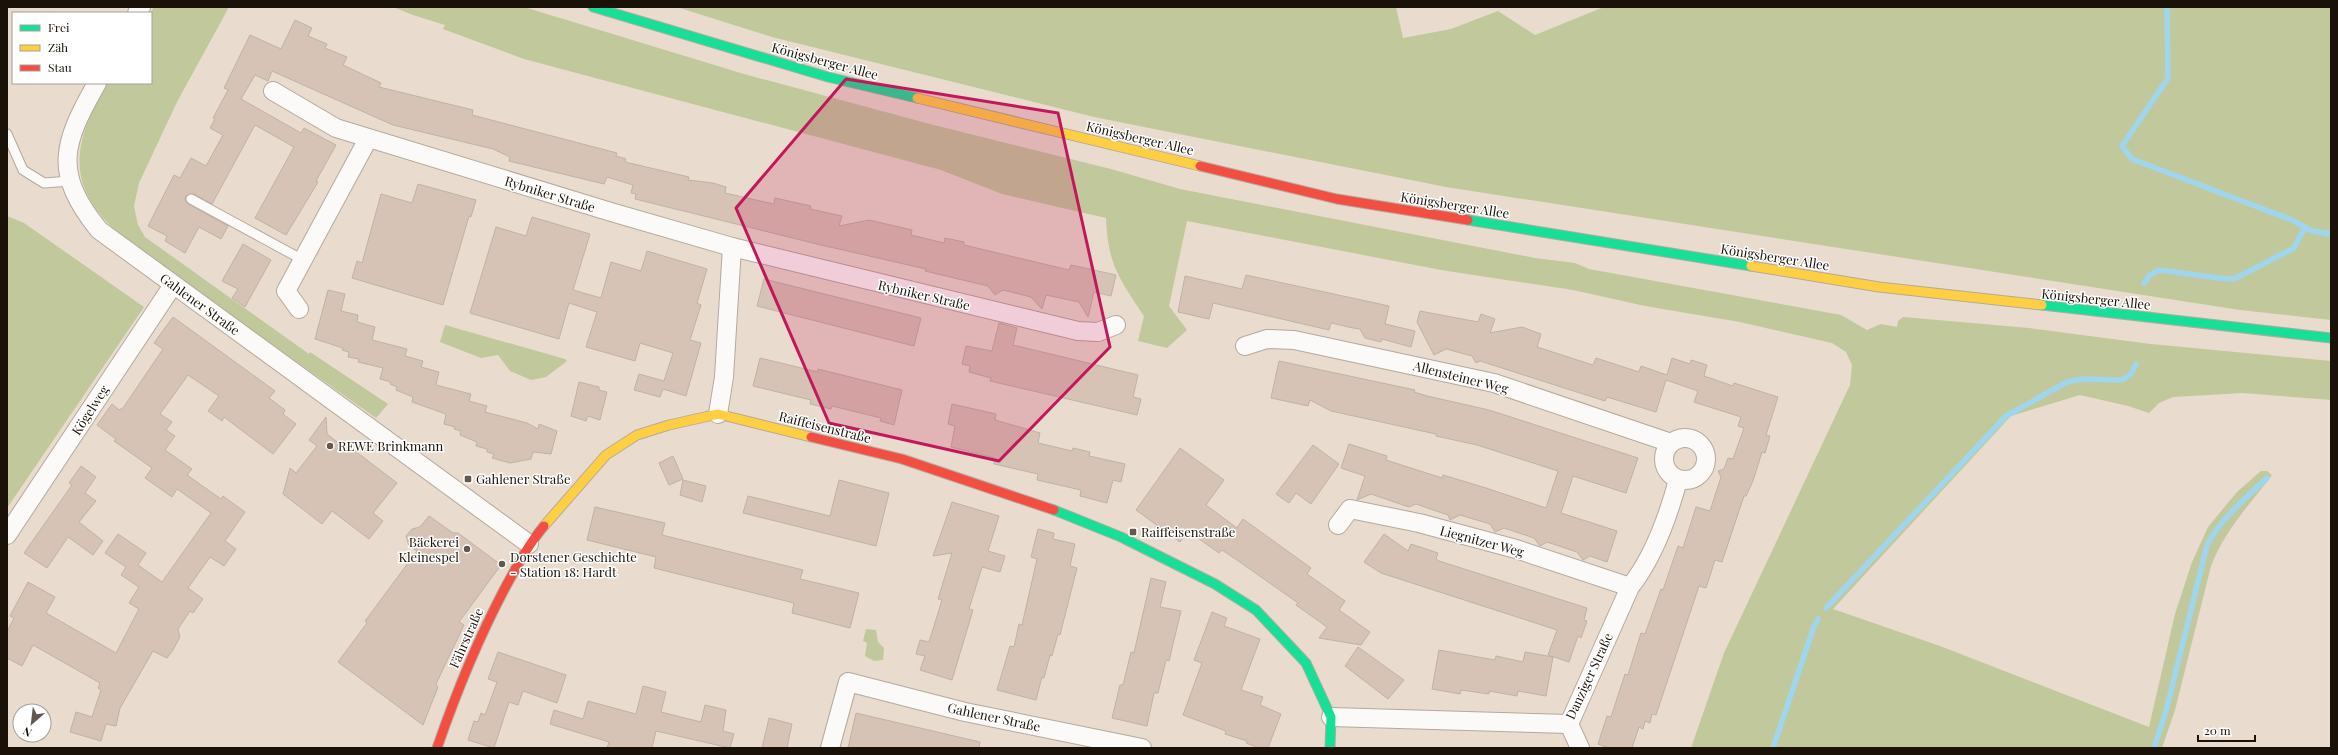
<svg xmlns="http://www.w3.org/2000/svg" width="2338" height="755" font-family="'Playfair Display',serif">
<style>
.green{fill:#c1c89c}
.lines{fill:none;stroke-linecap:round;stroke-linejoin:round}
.stream{stroke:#a0d6ed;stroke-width:5.5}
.building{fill:#d7c3b5;stroke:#beb2a8}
.lane-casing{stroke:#b4a99e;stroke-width:11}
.street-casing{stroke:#b4a99e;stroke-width:20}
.fast-casing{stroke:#b4a99e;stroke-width:11}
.slow-casing{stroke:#b4a99e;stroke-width:11}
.jam-casing{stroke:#b4a99e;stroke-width:11}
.lane{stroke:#fcfaf8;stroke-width:9}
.street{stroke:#fcfaf8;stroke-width:18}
.fast{stroke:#16e098;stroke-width:9}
.slow{stroke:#ffcf43;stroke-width:9}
.jam{stroke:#f24e42;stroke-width:9}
.marked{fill:#c2185b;fill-opacity:0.2;stroke:#c2185b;stroke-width:3;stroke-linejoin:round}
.poi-dot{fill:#62584d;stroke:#fff;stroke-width:1.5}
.labels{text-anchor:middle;stroke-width:3;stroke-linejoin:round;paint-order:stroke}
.street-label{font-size:13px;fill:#1a1208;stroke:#fff}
.poi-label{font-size:13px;fill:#1a1208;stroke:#fff;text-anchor:start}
</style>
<rect width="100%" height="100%" fill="#e9dbcd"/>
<g class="green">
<path d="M 154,7 L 229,7 L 177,102 L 139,183 L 134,206 L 138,225 L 145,237 L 309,354 L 310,352 L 388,404 L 376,418 L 133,246 C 66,192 68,154 106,83 L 151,83 L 150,13 Z"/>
<path d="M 393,7 L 524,7 L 744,74 L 930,124 L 1111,169 L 1180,189 L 1535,258 L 1575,263 L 1589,269 L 1841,315 L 1867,330 L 1881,324 L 1897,327 L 1898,321 L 1903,317 L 2029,328 L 2151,344 L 2331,361 L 2331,400 L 2243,393 L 2173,397 L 2159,403 L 2149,413 L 2128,406 L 2080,395 L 2011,416 L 1833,609 L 1940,646 L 2149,727 L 2175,614 L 2192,562 L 2208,527 L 2237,492 L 2261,471 L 2267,471 L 2272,475 L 2270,478 C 2248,506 2224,532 2211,566 L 2175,710 L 2162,748 L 1691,748 L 1724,653 L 1850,385 L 1852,365 L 1846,352 L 1832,343 L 1740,322 L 1645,306 L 1573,290 L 1441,270 L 1187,221 L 1169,306 L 1187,330 L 1167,348 L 1138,341 L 1144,316 C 1119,278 1108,265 1106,218 L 1002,194 L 941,170 L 524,59 L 443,29 L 445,25 L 413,15 Z"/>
<path d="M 677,7 L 1396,7 L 1403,38 L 1451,29 L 1498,11 L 1535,35 L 1604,7 L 2331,7 L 2331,320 L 2240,310 L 1446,187 L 1094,117 L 772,37 Z"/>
<path d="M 7,216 L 24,223 L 144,307 L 7,508 Z"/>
<path d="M 445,325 L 565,359 L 567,361 L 546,377 L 531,380 L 510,371 L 498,355 L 481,358 L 440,342 Z"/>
<path d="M 866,629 L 876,630 L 878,642 L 884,648 L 883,660 L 874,661 L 865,656 L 867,643 L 863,641 Z"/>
</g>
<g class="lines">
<g class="stream">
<path d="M 2167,7 L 2168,78 L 2122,146 L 2132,159 L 2292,220 L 2312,231 L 2331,234"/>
<path d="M 2144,283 L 2150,275 L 2159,270 L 2227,279 L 2236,278 L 2294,248 L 2305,227"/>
<path d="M 1826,608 L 2006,416 L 2067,382 L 2083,379 L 2122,380 L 2131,374 L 2136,364"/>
<path d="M 1773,748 L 1814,626 L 1818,619"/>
<path d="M 2154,748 L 2166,711 L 2207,545 C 2220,519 2246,498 2267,478"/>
</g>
</g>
<g class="building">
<path d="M 295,20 L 312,28 L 308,36 L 327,44 L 325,48 L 347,57 L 343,65 L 381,83 L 379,87 L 473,110 L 472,115 L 617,153 L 616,156 L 626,159 L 625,162 L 689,177 L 688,180 L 713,183 L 726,187 L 725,193 L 774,204 L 775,198 L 811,206 L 810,209 L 842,216 L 839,226 L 869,220 L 912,230 L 911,235 L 944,243 L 945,238 L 964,242 L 964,245 L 1069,270 L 1071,265 L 1116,275 L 1111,296 L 1094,292 L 1088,317 L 1079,302 L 1046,295 L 1042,309 L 1031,297 L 1003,290 L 995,295 L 988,286 L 925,271 L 926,269 L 821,245 L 635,199 L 636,194 L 631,193 L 633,185 L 607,177 L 604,184 L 509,161 L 510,157 L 493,149 L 393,125 L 272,71 L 268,81 L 255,75 L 241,99 L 301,133 L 304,128 L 336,145 L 316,181 L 318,182 L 286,235 L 255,218 L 294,147 L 255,125 L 212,204 L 194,194 L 186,196 L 185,200 L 188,204 L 228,226 L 221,239 L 199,227 L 185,253 L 165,241 L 167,236 L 148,226 L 174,175 L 180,178 L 191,158 L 206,166 L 223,135 L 210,128 L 215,119 L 213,118 L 228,90 L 224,88 L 250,35 L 281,49 Z"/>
<path d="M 418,184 L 476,200 L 471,217 L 469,216 L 443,305 L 352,278 L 357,261 L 362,263 L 381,194 L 412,203 Z"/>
<path d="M 532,217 L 590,234 L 573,290 L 601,298 L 611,262 L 641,271 L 647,251 L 707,269 L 697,303 L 701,305 L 690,340 L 701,343 L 686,396 L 663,389 L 660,397 L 634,390 L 639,374 L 664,381 L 673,353 L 640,343 L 635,361 L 586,347 L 597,312 L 569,303 L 559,339 L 470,313 L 496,227 L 526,236 Z"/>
<path d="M 243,244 L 271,260 L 245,307 L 232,298 L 238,289 L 222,281 Z"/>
<path d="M 1246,275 L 1389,306 L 1385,324 L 1415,331 L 1411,347 L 1382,339 L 1381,342 L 1365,338 L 1360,329 L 1353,328 L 1331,323 L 1329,330 L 1213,303 L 1209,319 L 1178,312 L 1185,276 L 1242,289 Z"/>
<path d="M 764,279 L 921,318 L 914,346 L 757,306 Z"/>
<path d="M 328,290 L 345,294 L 341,311 L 358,315 L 357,322 L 375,327 L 372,340 L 407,349 L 405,356 L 423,361 L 421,367 L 439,372 L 436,385 L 471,394 L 469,401 L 487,406 L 485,412 L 527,423 L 538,429 L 539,424 L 557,431 L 551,454 L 533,452 L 531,459 L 510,463 L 492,458 L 494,454 L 487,452 L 487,449 L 476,446 L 477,442 L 460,435 L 461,431 L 454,429 L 455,427 L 444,424 L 446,414 L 412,402 L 413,397 L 396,390 L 397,387 L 390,384 L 391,382 L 380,379 L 383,368 L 358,362 L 359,359 L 348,357 L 349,352 L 342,350 L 343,348 L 315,339 Z"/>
<path d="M 1420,311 L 1478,322 L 1481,314 L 1495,319 L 1490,333 L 1522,327 L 1541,334 L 1537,347 L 1593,365 L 1596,358 L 1639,372 L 1641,366 L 1667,375 L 1672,358 L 1690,364 L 1691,360 L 1707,365 L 1704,376 L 1733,386 L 1734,383 L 1778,397 L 1766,435 L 1770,436 L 1765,453 L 1762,452 L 1753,481 L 1746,496 L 1744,496 L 1722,562 L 1715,560 L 1706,588 L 1699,586 L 1656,715 L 1652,714 L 1650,723 L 1645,721 L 1643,729 L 1639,727 L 1632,748 L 1609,748 L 1598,744 L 1607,716 L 1611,717 L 1625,674 L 1628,675 L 1641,633 L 1645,634 L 1661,589 L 1663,590 L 1678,546 L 1683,548 L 1696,507 L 1710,511 L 1721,477 L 1718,471 L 1724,469 L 1728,458 L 1733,459 L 1744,428 L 1738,426 L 1741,417 L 1694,402 L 1698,391 L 1666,380 L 1656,412 L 1607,397 L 1605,401 L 1480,361 L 1476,363 L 1472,356 L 1446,349 L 1434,355 L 1417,322 Z"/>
<path d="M 173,317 L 275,391 L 269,398 L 285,410 L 283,414 L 296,424 L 273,454 L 224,417 L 222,421 L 208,411 L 219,396 L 188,375 L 160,414 L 172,422 L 166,430 L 175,436 L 165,450 L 192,469 L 187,475 L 221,499 L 223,496 L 245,512 L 225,541 L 236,549 L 224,566 L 210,557 L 188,588 L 203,599 L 193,613 L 190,611 L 178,629 L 180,637 L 173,650 L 167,658 L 153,651 L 120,708 L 116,726 L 106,724 L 101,741 L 70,732 L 76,712 L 92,717 L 101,690 L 98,688 L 100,683 L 33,645 L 22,666 L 7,658 L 7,632 L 14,618 L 10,616 L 28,582 L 55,597 L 46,613 L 116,653 L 139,609 L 129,603 L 139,587 L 121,575 L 126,567 L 105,553 L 118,534 L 146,553 L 138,565 L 162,582 L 211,513 L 177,489 L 172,497 L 145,478 L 152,468 L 114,441 L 116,439 L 97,425 L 112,404 L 119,410 L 123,408 L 163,349 L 154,343 Z"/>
<path d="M 999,323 L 1017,328 L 1013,345 L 1138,375 L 1133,397 L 1141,399 L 1137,415 L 990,381 L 991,378 L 969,372 L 970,366 L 962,364 L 966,346 L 992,351 Z"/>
<path d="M 760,358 L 818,372 L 818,369 L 902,390 L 894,425 L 880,421 L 881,418 L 832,406 L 831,409 L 810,404 L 811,400 L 753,386 Z"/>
<path d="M 1279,361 L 1415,390 L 1414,392 L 1427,396 L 1489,410 L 1638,458 L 1626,493 L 1573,476 L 1561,513 L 1617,531 L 1607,562 L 1590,556 L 1583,560 L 1577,552 L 1547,542 L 1540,546 L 1534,538 L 1504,528 L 1495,532 L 1490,524 L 1460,515 L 1450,520 L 1448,515 L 1416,504 L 1409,507 L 1371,494 L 1357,500 L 1365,476 L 1341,468 L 1349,444 L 1387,456 L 1386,460 L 1442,478 L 1443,475 L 1486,488 L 1546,508 L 1558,471 L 1477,445 L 1436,436 L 1436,434 L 1331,411 L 1310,400 L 1308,406 L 1271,398 Z"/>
<path d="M 579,382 L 599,387 L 599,390 L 607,392 L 600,420 L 588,416 L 586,421 L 571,416 Z"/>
<path d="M 952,404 L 996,414 L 995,420 L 1040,433 L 1038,443 L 1072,451 L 1073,448 L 1090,452 L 1089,456 L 1125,464 L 1121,482 L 1113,480 L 1107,503 L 1080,496 L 1081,490 L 1037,480 L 1038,474 L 994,464 L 995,458 L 951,447 L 955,426 L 948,424 Z"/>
<path d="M 326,417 L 327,434 L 341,445 L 346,444 L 397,483 L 373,513 L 383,521 L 369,539 L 332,511 L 322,524 L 283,494 L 290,468 L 296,473 L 317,446 L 309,440 Z"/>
<path d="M 1313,445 L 1339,464 L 1311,504 L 1296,493 L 1289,503 L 1276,494 Z"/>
<path d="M 1180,448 L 1224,480 L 1206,505 L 1237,528 L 1243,519 L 1311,568 L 1307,574 L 1345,601 L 1339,610 L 1370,632 L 1361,645 L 1319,638 L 1327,627 L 1296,605 L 1298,603 L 1237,560 L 1222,550 L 1219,553 L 1188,531 L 1180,542 L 1136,510 Z"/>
<path d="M 673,456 L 683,479 L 669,485 L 659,463 Z"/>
<path d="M 81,466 L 96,477 L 85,493 L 96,501 L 79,522 L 103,541 L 93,555 L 68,537 L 47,568 L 24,553 L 72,485 L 69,483 Z"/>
<path d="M 683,480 L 706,486 L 702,502 L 680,495 Z"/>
<path d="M 839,480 L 889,493 L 876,546 L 743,513 L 748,496 L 830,516 Z"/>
<path d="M 952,502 L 999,516 L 988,551 L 1005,556 L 1000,572 L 982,567 L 969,609 L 973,610 L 952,680 L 920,670 L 925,656 L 916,654 L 920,640 L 929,642 L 942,600 L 938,599 L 952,553 L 933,556 Z"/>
<path d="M 595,507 L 665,523 L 662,535 L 803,570 L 800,579 L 859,593 L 850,628 L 792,613 L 794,603 L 654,568 L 656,557 L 587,540 Z"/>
<path d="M 429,516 L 453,533 L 458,533 L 501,565 L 459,622 L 464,625 L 436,684 L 438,687 L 423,725 L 338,662 L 367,623 L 365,621 L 417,551 L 409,546 L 406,536 L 412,529 L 420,527 Z"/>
<path d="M 1038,529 L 1054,533 L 1053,539 L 1075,544 L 1070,566 L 1077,568 L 1060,635 L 1058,634 L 1052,656 L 1050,655 L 1044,678 L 1042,677 L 1036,700 L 997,690 L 1010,646 L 1014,647 L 1019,624 L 1022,625 L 1037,559 L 1031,557 Z"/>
<path d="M 1384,534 L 1408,551 L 1411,544 L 1438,553 L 1436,559 L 1439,561 L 1587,608 L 1584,620 L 1587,621 L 1581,638 L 1578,636 L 1569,662 L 1548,655 L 1557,630 L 1381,573 L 1364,562 Z"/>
<path d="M 1151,578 L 1166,582 L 1160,607 L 1181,611 L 1169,661 L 1166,660 L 1158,693 L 1154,693 L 1147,726 L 1112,718 L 1120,685 L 1123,685 L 1131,652 L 1134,653 Z"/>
<path d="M 1212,612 L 1227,618 L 1224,626 L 1260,639 L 1241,690 L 1263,697 L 1260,705 L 1281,714 L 1268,748 L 1259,748 L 1246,743 L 1247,741 L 1225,734 L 1226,731 L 1183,715 L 1202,663 L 1194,660 Z"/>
<path d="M 1358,647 L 1404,680 L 1388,699 L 1345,666 Z"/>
<path d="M 1439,650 L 1495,660 L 1496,656 L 1523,662 L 1525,652 L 1553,657 L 1546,696 L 1518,691 L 1517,696 L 1489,691 L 1489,694 L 1461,690 L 1460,694 L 1432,689 Z"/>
<path d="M 498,652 L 566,675 L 557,703 L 523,691 L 518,705 L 509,702 L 494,748 L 468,740 L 474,721 L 478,722 L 481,713 L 485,715 L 497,682 L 488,679 Z"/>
<path d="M 643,686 L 666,692 L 661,712 L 701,722 L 705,705 L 726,710 L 723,731 L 734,734 L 730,748 L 656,731 L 652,748 L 607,748 L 609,742 L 550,724 L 554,710 L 583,719 L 588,701 L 636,714 Z"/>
<path d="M 856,713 L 980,742 L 979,748 L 848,748 Z"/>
<path d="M 769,718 L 792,724 L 787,748 L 762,748 Z"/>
</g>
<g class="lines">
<defs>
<g id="lane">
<path d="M 7,134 L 23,170 L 44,183 L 70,181"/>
<path d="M 191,199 L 303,260"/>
</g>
<g id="street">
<path d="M 137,13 L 141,7"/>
<path d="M 97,83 C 63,143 52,172 99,230 L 529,544"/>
<path d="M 273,91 L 336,128 L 611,212 L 732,247 L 1078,331 L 1098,332 L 1116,325"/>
<path d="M 299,309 L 286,291 L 368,139"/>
<path d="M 1245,346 L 1267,339 L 1294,340 L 1494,383 L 1671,443"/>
<path d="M 718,414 L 724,377 L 732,247"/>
<circle cx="1685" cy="459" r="21"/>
<path d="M 1338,525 L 1350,509 L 1419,523 L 1516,549 L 1630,587"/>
<path d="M 7,535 L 173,285"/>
<path d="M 1331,717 L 1569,724 L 1630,587 C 1653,558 1668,517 1678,480"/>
<path d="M 1569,724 L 1580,748"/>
<path d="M 830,748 L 848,682 L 965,712 L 1142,748"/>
</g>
<g id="fast">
<path d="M 593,7 L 828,77 L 917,98"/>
<path d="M 1468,220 L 1751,266"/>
<path d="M 2042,305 L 2331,338"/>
<path d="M 1054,510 L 1121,537 L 1215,584 L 1256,610 L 1306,663 L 1331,717 L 1330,748"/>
</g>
<g id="slow">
<path d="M 917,98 L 1200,166"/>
<path d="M 1751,266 L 1879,287 L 2042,305"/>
<path d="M 544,526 L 606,455 L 637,435 L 669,425 L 718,414 L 811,437"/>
</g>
<g id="jam">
<path d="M 1200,166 L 1337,199 L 1468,220"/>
<path d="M 811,437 L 902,459 L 1054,510"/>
<path d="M 437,748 C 456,693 478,639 505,588 C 517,566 528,545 544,526"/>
</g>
</defs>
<use href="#lane" class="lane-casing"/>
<use href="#street" class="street-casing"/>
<use href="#fast" class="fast-casing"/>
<use href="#slow" class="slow-casing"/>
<use href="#jam" class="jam-casing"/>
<use href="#lane" class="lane"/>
<use href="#street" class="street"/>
<use href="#fast" class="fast"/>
<use href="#slow" class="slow"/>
<use href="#jam" class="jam"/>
</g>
<path class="marked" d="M 846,79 L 1058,113 L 1110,347 L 999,461 L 829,423 L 736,208 Z"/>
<g class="poi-dot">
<circle cx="330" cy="446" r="4"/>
<rect x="464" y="475" width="8" height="8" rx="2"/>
<rect x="1129" y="528" width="8" height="8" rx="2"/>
<circle cx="467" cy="549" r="4"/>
<circle cx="502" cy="564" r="4"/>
</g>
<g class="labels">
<g class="street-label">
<text transform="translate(825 61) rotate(15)" y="5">Königsberger Allee</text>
<text transform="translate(1140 138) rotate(13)" y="5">Königsberger Allee</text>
<text transform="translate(550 194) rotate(17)" y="5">Rybniker Straße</text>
<text transform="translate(1455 205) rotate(9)" y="5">Königsberger Allee</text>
<text transform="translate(1775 257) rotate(9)" y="5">Königsberger Allee</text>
<text transform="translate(924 295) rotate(13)" y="5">Rybniker Straße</text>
<text transform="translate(2096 299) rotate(6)" y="5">Königsberger Allee</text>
<text transform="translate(200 304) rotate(36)" y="5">Gahlener Straße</text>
<text transform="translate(1461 377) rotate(14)" y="5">Allensteiner Weg</text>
<text transform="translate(90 410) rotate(-57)" y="5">Kögelweg</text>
<text transform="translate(825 427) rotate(14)" y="5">Raiffeisenstraße</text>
<text transform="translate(1482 541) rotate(15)" y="5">Liegnitzer Weg</text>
<text transform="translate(466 638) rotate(-66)" y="5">Fährstraße</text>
<text transform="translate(1589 676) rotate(-65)" y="5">Danziger Straße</text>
<text transform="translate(994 717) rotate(12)" y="5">Gahlener Straße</text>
</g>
<g class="poi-label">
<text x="338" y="451">REWE Brinkmann</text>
<text x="476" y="484">Gahlener Straße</text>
<text x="1141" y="537">Raiffeisenstraße</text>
<text x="459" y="547" text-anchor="end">Bäckerei<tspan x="459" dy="15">Kleinespel</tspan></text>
<text x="510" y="562">Dorstener Geschichte<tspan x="510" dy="15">- Station 18: Hardt</tspan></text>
</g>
</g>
<rect width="2338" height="755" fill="none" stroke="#1a1208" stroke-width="16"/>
<rect x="12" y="12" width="140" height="72" fill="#ffffff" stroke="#a3a09c"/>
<rect x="20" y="25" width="20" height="6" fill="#16e098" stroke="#a3a09c"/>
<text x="48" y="32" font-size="12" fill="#1a1208">Frei</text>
<rect x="20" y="45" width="20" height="6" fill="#ffcf43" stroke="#a3a09c"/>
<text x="48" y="52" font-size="12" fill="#1a1208">Zäh</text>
<rect x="20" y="65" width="20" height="6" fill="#f24e42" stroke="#a3a09c"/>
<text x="48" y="72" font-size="12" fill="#1a1208">Stau</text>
<g transform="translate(32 723) rotate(208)"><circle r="19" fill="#ffffff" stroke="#a3a09c"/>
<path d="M0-3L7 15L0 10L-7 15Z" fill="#62584d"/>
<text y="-6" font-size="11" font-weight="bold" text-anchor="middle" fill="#1a1208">N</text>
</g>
<path d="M2198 735v6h57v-6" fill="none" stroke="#1a1208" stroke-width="2"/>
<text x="2204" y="735" font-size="12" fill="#1a1208" stroke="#ffffff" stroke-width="3" paint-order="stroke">20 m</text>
</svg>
